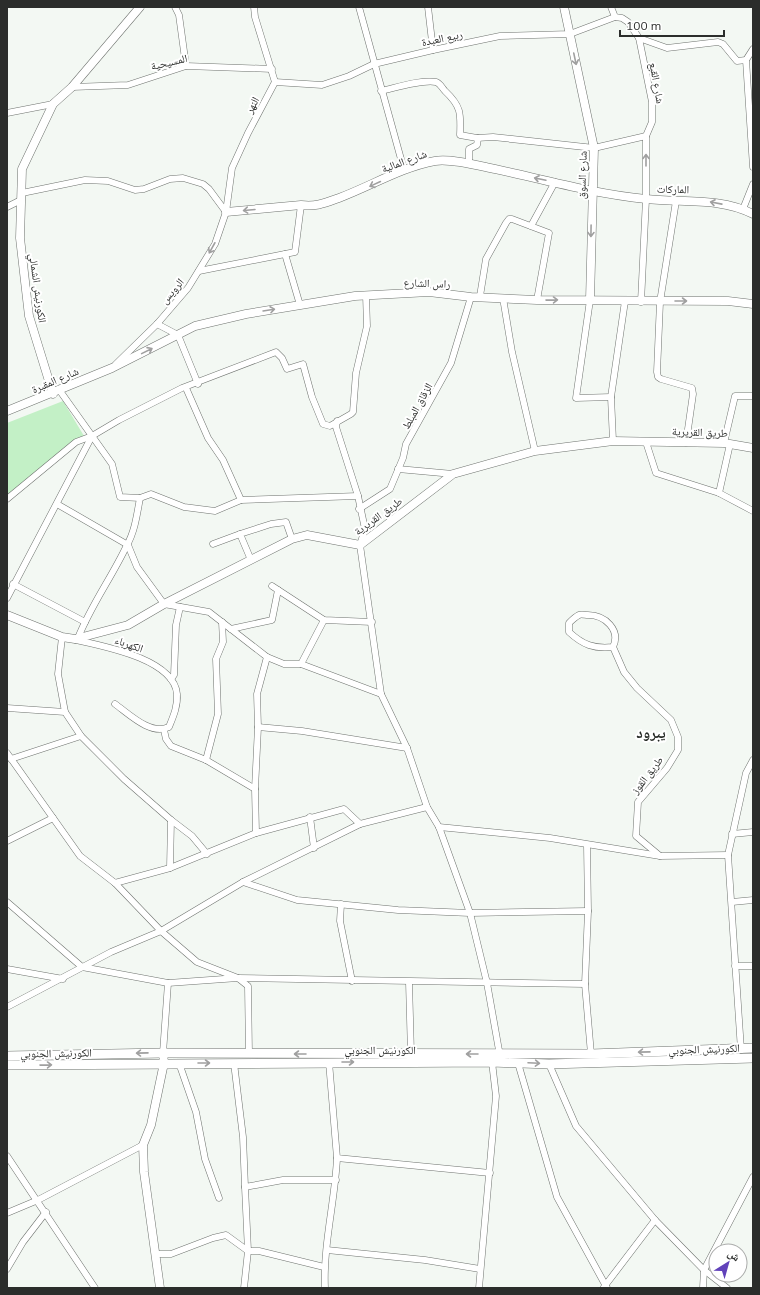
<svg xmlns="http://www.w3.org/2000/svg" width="760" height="1295" font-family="Mulish,'Noto Naskh Arabic',sans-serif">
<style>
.green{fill:#c3f0c6}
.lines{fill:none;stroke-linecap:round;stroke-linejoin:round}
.minor-casing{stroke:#6f736f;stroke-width:7}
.tertiary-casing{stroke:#6f736f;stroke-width:9}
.secondary-casing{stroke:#6f736f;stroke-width:10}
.minor{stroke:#fff;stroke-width:6}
.tertiary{stroke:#fff;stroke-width:8}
.secondary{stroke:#fff;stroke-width:9}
.oneway{stroke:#a0a0a0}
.labels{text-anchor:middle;stroke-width:4;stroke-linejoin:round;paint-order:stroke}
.street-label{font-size:11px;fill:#2b2d2b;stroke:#fff}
.district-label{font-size:15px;font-weight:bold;fill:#262a26;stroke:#fff}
</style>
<rect width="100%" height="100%" fill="#f3f8f3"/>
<path class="green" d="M 63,401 L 84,436 L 7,498 L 7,423 Z"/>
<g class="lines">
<defs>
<g id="minor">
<path d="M 175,7 L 179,15 L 186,66"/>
<path d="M 359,7 L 404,170"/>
<path d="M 428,7 L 433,50"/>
<path d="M 611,7 L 615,17 L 622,18 L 628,22 L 639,38 L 652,102 L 652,122 L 646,136 L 646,199 L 641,302"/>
<path d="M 639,38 L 667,48 L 718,42 L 723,44 L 737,61 L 746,60"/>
<path d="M 753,49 L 746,60 L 753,167"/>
<path d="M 275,82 L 322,85 L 349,76 L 374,64 L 433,50 L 500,36 L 570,34 L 615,17"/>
<path d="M 72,87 L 128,85 L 186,66 L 272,69"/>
<path d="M 381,91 C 395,88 422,79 436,82 C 440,83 442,88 445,91 C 461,106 461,113 460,135 L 477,138 L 493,137 L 594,148 L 646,136"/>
<path d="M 7,113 L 53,104"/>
<path d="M 469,164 L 469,149 L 477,145 L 478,138"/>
<path d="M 22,193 L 85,180 L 108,181 L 135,190 L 144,189 L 170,179 L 183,178 L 203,184 L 209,189 L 226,212"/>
<path d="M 676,201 L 660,302 L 657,372 L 658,377 L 661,379 L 692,388 L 693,394 L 686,443"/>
<path d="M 7,207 L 21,200"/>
<path d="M 743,209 L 753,184"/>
<path d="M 531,226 L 555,182"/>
<path d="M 285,254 L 300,305"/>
<path d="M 199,271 L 295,252 L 301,205"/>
<path d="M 480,296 L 486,259 L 506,223 L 509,219 L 512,219 L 549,233 L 537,300"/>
<path d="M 503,298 L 512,352 L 535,451"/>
<path d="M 590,300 L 576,398 L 611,397"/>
<path d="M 157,324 L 178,335 L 198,384"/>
<path d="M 116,364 L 157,324 L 188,288 L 215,244 L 226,212 L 232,168 L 248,133 L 275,82 L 255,17 L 254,7"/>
<path d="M 186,388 L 208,438 L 223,460 L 241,500"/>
<path d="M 60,391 L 112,464 L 120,497 L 140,498 L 151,494 L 184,507 L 215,511 L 241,500 L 358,496"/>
<path d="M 337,421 L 336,427 L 358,496 L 365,529 L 360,545 L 381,694 L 407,748 L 427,807 L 439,827 L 470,913 L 487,983 L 500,1056"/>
<path d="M 613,441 L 611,397 L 625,301"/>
<path d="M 646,442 L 656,473 L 719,493"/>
<path d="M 724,443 L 735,396 L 753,396"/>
<path d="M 730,444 L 719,493 L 753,511"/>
<path d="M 398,469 L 453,474"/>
<path d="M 7,499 L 76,442 L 92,436"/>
<path d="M 57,504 L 128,545 L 137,567 L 164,604 L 209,612 L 267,657 L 284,664 L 301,664 L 381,694"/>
<path d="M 359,509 L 390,489 L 403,458 L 406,444 L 451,363 L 471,297"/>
<path d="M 213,544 L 240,534"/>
<path d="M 251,560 L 240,534 L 271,524 L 286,522 L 292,539"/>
<path d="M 13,584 L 85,622"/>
<path d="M 272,586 L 324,620 L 372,622"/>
<path d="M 7,598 L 92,436 L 119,420 L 182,388 L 276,352 L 282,358 L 287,369 L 303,364 L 312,397 L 323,424 L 330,426 L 351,414 L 353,412 L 356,373 L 367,326 L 366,295"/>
<path d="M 231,629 L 272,620 L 278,590"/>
<path d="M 62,637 L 58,674 L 65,712 L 81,736 L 124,779 L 171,820 L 192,836 L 207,854"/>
<path d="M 78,638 C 91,605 112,577 127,545 C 135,531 137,514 140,498"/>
<path d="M 76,640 C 103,646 174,659 177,694 C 178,706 173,717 169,727 C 151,736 129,714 115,704"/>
<path d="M 613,647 C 594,649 583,645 569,632 L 569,623 C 572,620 575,617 579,615 C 581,614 585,615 588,615 C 605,615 621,630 613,647 L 624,672 L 637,688 L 671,720 L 678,737 L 678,750 L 667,768 L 638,802 L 636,836 L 660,856"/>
<path d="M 301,664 L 324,620"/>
<path d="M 171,679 L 174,675 L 176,625 L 180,607"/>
<path d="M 7,708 L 65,712"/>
<path d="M 258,727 L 302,731 L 407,748"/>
<path d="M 164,730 L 166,739 L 171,746 L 206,760 L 255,789"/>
<path d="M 7,753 L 80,856 L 115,883 L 161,931 L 197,962 L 238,978 L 248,986 L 249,1054"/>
<path d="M 11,759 L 81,736"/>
<path d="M 206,760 L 218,714 L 216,659 L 223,642 L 222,622"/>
<path d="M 310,817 L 314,848"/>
<path d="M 439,827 L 550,838 L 660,856 L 728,855"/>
<path d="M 256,833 L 255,789 L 258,727 L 257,694 L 267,657"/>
<path d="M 732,834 L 753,832"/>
<path d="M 7,841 L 53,818"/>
<path d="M 587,845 L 588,911 L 585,984 L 591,1054"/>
<path d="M 170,868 L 171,820"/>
<path d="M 243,882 L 297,900 L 398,910 L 470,913 L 588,911"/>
<path d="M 115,883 L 170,868 L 256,833 L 344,809 L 360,824"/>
<path d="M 7,902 L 82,967 L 168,983 L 238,978 L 585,984"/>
<path d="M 732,902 L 753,900"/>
<path d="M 341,904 L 340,921 L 352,981"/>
<path d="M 735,966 L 753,966"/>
<path d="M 7,969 L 63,979"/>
<path d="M 409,982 L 411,1054"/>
<path d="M 7,1007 L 111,952 L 161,931 L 243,882 L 360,824 L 427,807"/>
<path d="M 741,1050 L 728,855 L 746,773 L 753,760"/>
<path d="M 163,1053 L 168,983"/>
<path d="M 329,1062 L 337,1158 L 490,1173"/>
<path d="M 179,1063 L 196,1112 L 205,1159 L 219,1198"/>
<path d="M 234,1063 L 243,1137 L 245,1187 L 283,1180 L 336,1180"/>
<path d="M 518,1063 L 557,1197 L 607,1288"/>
<path d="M 549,1064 L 576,1126 L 655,1220 L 704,1270 L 727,1288"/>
<path d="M 7,1156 L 95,1288"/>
<path d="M 7,1213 L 38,1200 L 143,1145"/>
<path d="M 327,1250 L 425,1260 L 480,1269"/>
<path d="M 155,1254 L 171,1254 L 213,1238 L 226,1235 L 248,1251 L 259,1251 L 324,1267"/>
<path d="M 7,1269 L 23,1242 L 46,1212"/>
<path d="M 604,1287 L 655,1220"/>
<path d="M 244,1288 L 248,1251 L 245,1187"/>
<path d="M 325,1288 C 323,1245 335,1201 337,1158"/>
<path d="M 479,1288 L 496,1096 L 492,1062"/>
<path d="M 703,1288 L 704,1270 L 753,1177"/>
</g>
<g id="tertiary">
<path d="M 564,7 L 594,148 L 590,300"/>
<path d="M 226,212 L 301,205 C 316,207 325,203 339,198 C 371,186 402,167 435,161 C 450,158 480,166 495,169 C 545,180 595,194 646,199 C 682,203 720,197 753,214"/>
<path d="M 53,394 L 29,316 L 20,238 L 22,169 L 53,104 L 72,87 L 140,7"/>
<path d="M 7,411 L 112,368 L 195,326 L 246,314 L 355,296 L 429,292 L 471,297 L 537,300 L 728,301 L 753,304"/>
<path d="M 7,615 L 62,637 L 75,639 L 128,625 L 164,604 L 292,539 L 307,535 L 360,545 L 453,474 L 535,451 L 613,441 L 724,443 L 753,448"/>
<path d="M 160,1288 L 144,1172 L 143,1145 L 151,1125 L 164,1063 L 163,1053"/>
</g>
<g id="secondary">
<path d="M 7,1056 L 163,1053 L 591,1054 L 753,1048"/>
<path d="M 7,1065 L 492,1062 L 549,1064 L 753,1058"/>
</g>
</defs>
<use href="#minor" class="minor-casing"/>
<use href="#tertiary" class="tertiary-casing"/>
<use href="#secondary" class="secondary-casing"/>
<use href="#minor" class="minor"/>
<use href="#tertiary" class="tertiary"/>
<use href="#secondary" class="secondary"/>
</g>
<defs><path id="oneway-shaft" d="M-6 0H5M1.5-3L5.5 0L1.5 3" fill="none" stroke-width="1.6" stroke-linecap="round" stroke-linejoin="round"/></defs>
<g class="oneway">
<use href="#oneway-shaft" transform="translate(575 59) rotate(78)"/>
<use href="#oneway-shaft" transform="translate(646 160) rotate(-90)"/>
<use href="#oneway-shaft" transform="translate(540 179) rotate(-168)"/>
<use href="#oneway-shaft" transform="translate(375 184) rotate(155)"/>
<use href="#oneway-shaft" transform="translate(716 203) rotate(-169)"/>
<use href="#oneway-shaft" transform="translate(249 210) rotate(175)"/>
<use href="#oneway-shaft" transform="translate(591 231) rotate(91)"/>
<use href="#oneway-shaft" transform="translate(212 248) rotate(119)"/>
<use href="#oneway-shaft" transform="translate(552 300) rotate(-1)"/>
<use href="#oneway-shaft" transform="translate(681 301)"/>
<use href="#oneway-shaft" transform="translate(269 310) rotate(-9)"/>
<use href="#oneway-shaft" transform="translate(147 351) rotate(-26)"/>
<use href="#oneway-shaft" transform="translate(644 1052) rotate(179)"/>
<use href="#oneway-shaft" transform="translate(142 1053) rotate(179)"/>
<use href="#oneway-shaft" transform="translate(300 1054) rotate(-180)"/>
<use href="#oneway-shaft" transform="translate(472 1054) rotate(-180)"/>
<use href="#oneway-shaft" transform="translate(348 1062)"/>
<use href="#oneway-shaft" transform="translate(204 1063)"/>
<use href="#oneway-shaft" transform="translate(534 1063) rotate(3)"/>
<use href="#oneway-shaft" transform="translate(46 1065) rotate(-1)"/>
</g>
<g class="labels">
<g class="street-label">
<text transform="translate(442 38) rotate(-12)" y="4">ربيع العبدة</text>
<text transform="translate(169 62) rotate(-13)" y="4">المسيحية</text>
<text transform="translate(657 83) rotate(80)" y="4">شارع القبع</text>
<text transform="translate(252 105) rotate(-62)" y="4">النهر</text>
<text transform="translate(404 161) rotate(-20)" y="4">شارع المالية</text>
<text transform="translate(582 175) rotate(-88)" y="4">شارع السوق</text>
<text transform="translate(673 189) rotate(1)" y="4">الماركات</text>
<text transform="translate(427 283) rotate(2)" y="4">راس الشارع</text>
<text transform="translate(38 288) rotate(82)" y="4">الكورنيش الشمالي</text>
<text transform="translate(172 291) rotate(-50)" y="4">الرويس</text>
<text transform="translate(55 380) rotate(-23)" y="4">شارع المقبرة</text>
<text transform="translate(417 406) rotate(-61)" y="4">الزقاق المبلط</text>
<text transform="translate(700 432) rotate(2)" y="4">طريق القريرية</text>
<text transform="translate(378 516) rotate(-36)" y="4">طريق القريرية</text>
<text transform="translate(129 644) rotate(20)" y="4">الكهرباء</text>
<text transform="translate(647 775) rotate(-52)" y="4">طريق القوز</text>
<text transform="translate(704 1049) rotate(-2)" y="4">الكورنيش الجنوبي</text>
<text x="380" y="1054">الكورنيش الجنوبي</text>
<text transform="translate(56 1053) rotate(-1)" y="4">الكورنيش الجنوبي</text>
</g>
<g class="district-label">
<text x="651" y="738">يبرود</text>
</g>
</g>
<rect width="760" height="1295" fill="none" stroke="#2b2d2b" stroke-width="16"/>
<g transform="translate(728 1263) rotate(37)"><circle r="19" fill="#ffffff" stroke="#aaabaa"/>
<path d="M0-3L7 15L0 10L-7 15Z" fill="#6142ba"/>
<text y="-6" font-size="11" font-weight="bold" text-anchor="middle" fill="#2b2d2b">ش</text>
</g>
<path d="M620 30v6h104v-6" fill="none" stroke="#2b2d2b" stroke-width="2"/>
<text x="626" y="30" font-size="12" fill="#2b2d2b" stroke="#ffffff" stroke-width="3" paint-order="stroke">100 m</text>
</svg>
